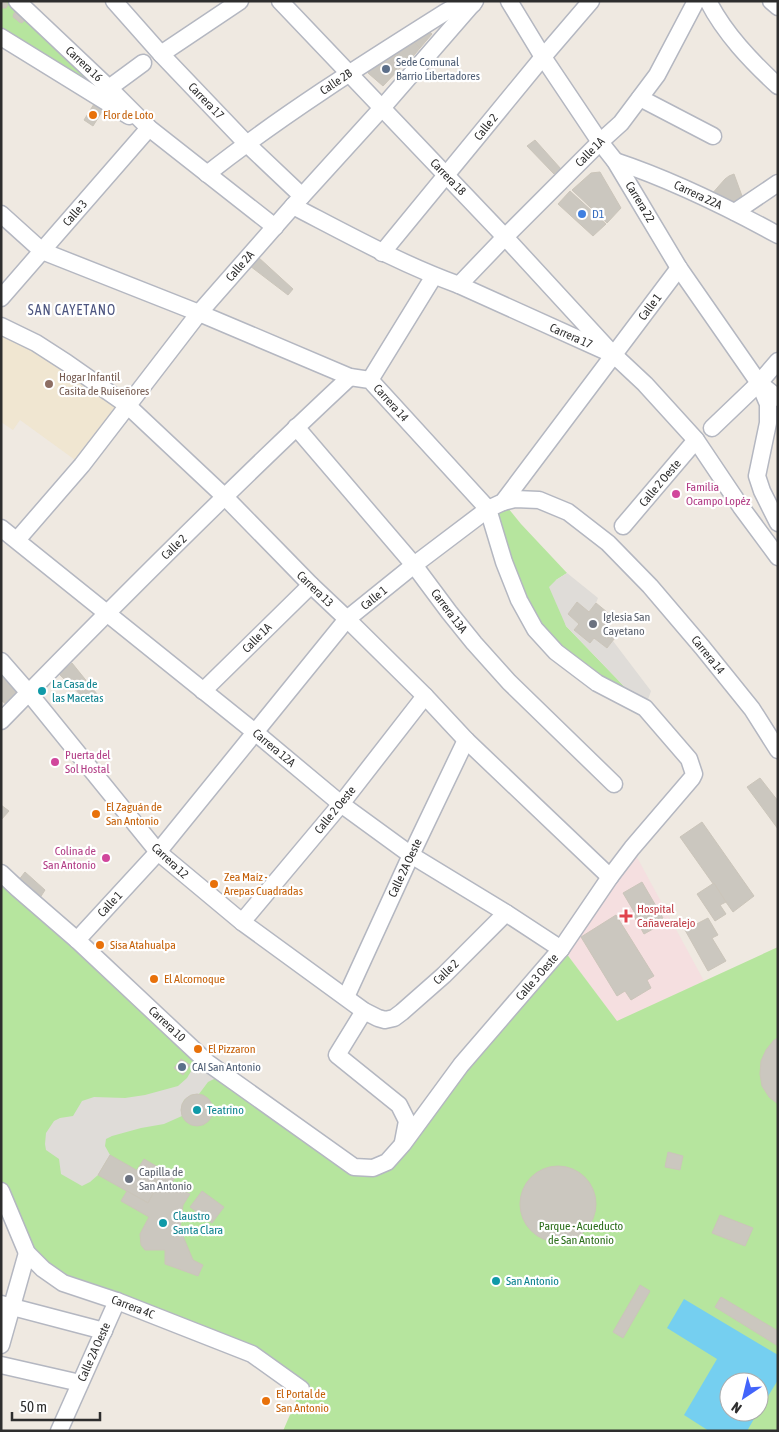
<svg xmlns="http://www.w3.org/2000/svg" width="779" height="1432" font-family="'Asap Condensed',sans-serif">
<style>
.education{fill:#f0e6d1}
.medical{fill:#f5dfe0}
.green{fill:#b6e59e;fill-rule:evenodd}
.plaza{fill:#dfdcd8}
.water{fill:#75cff0}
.building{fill:#cbc7bf;stroke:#cbc5ba}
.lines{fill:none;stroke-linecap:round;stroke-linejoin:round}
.minor-casing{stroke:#b4b7c1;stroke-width:19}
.minor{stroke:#fff;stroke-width:16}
.service-dot{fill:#5c6f8a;stroke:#fff;stroke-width:2}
.food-dot{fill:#e8710a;stroke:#fff;stroke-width:2}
.shop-dot{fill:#3f7fe0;stroke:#fff;stroke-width:2}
.education-dot{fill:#8d6e63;stroke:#fff;stroke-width:2}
.hotel-dot{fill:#d1479c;stroke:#fff;stroke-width:2}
.worship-dot{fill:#6b7280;stroke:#fff;stroke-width:2}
.culture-dot{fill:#0f9aa8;stroke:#fff;stroke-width:2}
.health-dot{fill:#e0444e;stroke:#fff;stroke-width:2}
.labels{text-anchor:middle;stroke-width:4.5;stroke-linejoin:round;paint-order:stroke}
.service-label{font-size:12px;fill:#4e5e75;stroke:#fff;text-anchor:start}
.street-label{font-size:12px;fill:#2e2e2e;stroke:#fff}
.food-label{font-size:12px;fill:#c56008;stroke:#fff;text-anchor:start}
.shop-label{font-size:12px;fill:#366cbe;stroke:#fff;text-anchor:start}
.education-label{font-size:12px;fill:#785e54;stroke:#fff;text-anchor:start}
.hotel-label{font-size:12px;fill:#b23c85;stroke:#fff;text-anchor:start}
.worship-label{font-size:12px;fill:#5b616d;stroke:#fff;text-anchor:start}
.culture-label{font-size:12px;fill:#0d838f;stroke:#fff;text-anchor:start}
.health-label{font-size:12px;fill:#be3a42;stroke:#fff;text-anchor:start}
.park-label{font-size:12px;fill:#2c6e1b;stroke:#fff}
.neighbourhood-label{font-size:14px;letter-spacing:1px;fill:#4d5680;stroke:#fff}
</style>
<rect width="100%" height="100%" fill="#efe9e1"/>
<path class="education" d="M 1,329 L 127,405 L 82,465 L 20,420 L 13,430 L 1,422 Z"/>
<path class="medical" d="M 632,848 L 704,981 L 617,1022 L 566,953 Z"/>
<g class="green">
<path d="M 1,1 L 17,1 L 109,88 L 105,102 L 1,37 Z"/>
<path d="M 503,502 L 521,524 L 567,573 L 556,580 L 566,626 L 645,708 L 535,629 L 488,509 Z"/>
<path d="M 1,873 L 208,1063 L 354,1167 L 373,1168 L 566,953 L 617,1021 L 778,947 L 778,1431 L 283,1431 L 301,1389 L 252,1354 L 43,1269 L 1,1191 ZM 729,1382 L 759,1382 L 759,1412 L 729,1412 Z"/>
</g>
<g class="plaza">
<path d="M 567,573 L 598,598 L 596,603 L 589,612 L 577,602 L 568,614 L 579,624 L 574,630 L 590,643 L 594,638 L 607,648 L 613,641 L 651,691 L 645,708 L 566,626 L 549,587 L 556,580 Z"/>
<path d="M 198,1054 L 224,1074 L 208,1082 L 199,1094 L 191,1095 L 184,1100 L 181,1108 L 182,1116 L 164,1124 L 141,1128 L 112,1136 L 106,1139 L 105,1146 L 110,1155 L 98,1175 L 90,1182 L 82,1186 L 61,1174 L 59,1159 L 46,1150 L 45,1144 L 46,1133 L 54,1121 L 60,1118 L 73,1116 L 82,1101 L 94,1097 L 125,1098 L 145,1095 L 178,1086 L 187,1078 L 193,1068 Z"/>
</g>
<path class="water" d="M 684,1299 L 778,1355 L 778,1380 L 759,1411 L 759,1382 L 729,1382 L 729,1412 L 758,1412 L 747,1431 L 709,1431 L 684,1415 L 717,1359 L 667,1328 Z"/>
<g class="building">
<path d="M 1,1 L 6,2 L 8,5 L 6,8 L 2,8 Z"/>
<path d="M 18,12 L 24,18 L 24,21 L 22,23 L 19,22 L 17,20 L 13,17 L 14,13 Z"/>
<path d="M 425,28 L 432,34 L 420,48 L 410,38 Z"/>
<path d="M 414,42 L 420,48 L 405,66 L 390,52 L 404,43 L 409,47 Z"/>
<path d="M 389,51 L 403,65 L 383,86 L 368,73 Z"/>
<path d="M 94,104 L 103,110 L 93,126 L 84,120 Z"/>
<path d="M 535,140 L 561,169 L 554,174 L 527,146 Z"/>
<path d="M 600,172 L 621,208 L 607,223 L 572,190 L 591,173 Z"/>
<path d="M 734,174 L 742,196 L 731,203 L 710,196 L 725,179 L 729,176 Z"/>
<path d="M 570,191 L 606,224 L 593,236 L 558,204 Z"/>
<path d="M 258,257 L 293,289 L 288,295 L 250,266 Z"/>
<path d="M 577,602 L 589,612 L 596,603 L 613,617 L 607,625 L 618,634 L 607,648 L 594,638 L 590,643 L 574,630 L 579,624 L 568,614 Z"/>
<path d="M 72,663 L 97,694 L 89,703 L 59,674 Z"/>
<path d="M 1,671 L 14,684 L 18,696 L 9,707 L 1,700 Z"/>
<path d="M 760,778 L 778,801 L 778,829 L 747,787 Z"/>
<path d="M 1,805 L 9,811 L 1,820 Z"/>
<path d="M 702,822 L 754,896 L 733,912 L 680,837 Z"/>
<path d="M 25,872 L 45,890 L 38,901 L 18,881 Z"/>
<path d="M 642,882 L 663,918 L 651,925 L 653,929 L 644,934 L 634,916 L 636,915 L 623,893 Z"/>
<path d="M 714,883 L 726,902 L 720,905 L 726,914 L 715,921 L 697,894 Z"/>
<path d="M 616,915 L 654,976 L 647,980 L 651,988 L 631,1000 L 625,991 L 617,996 L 581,937 Z"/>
<path d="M 708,918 L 718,935 L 712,938 L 726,961 L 708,971 L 685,930 Z"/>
<path d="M 778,1038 L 778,1104 L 769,1097 L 762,1086 L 760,1074 L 761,1061 L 766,1050 L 774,1040 Z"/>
<path d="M 181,1059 L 190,1065 L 183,1075 L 174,1068 Z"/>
<circle cx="197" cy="1110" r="16"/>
<path d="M 668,1152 L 683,1156 L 680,1170 L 665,1167 Z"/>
<path d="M 110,1155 L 159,1183 L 148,1203 L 98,1175 Z"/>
<path d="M 144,1159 L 175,1177 L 171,1184 L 190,1194 L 183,1205 L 180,1229 L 193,1260 L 203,1265 L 198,1276 L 165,1264 L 165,1250 L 145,1250 L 141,1245 L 140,1234 L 149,1217 L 121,1201 L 127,1191 L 148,1203 L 159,1183 L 137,1170 Z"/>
<circle cx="558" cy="1204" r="38"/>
<path d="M 202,1191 L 224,1207 L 212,1223 L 190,1207 Z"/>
<path d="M 720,1215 L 753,1228 L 745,1246 L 712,1233 Z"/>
<path d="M 640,1285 L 650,1291 L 623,1338 L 613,1332 Z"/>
<path d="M 721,1297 L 778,1331 L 778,1346 L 715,1307 Z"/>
</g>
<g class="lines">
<defs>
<g id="minor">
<path d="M 17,1 L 109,88 L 149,128 L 275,227"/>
<path d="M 114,1 L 161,54 L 246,143 L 302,196"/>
<path d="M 280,1 L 505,237 L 609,350"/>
<path d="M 509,1 L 543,57 L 600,142 L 615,161 L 679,268 L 759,383 L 778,398"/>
<path d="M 708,1 C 725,34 751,61 778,86"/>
<path d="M 771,1 L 778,7"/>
<path d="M 1,37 L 129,116"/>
<path d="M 161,54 L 240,1"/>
<path d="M 109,88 L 143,63"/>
<path d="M 640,98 L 713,136"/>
<path d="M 615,161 C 672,180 725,206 778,235"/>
<path d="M 207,174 C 282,115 363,64 444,13 L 458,5 L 473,4"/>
<path d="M 293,206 C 347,234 401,264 459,285 L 614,355 L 645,384 L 696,440 L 741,507 L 778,557"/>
<path d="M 735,212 L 778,183"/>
<path d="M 1,214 L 42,251 L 199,313 L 350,377 L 370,380 L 488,509 L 504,562 L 519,600 L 535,629 L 556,652 L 597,683 L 645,708 L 689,759 L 694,774 L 692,778 L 632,848 L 610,877 L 561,949 L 461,1065 L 403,1144 L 387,1162 L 373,1168 L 354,1167 L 208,1063 L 77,940 L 17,888 L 1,873"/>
<path d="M 382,253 L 543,57 L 591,1"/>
<path d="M 459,285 L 505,237 L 600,142 L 621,123 L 657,75 L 696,1"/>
<path d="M 1,298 L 149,128"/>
<path d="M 1,326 L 36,343 L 67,363 L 127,405 L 225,497 L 311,585 L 347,619 L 425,696 L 466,740 L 610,877"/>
<path d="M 370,380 L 434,276"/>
<path d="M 760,385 L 768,404 L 768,423 L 757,476 L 762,491 L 778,523"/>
<path d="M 296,427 L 414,565 L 449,612 L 474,643 L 509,682 L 614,784"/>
<path d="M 712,428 L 759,383 L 778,361"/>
<path d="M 503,502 L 515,499 L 539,500 L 568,512 L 608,543 L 650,586 L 702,647 L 752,709 L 778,750"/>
<path d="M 623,526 L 696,440"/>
<path d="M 1,528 L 256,733 L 341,804 L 411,855 L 506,913 L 561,949"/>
<path d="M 17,540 L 82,465 L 199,313 L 293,206 L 382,108 L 475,1"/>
<path d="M 1,661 L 29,693 L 158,852 L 242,922 L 364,1011 L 378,1018 L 385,1020 L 394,1018 L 402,1012 L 444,975 L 506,913"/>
<path d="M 203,691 L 311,585"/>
<path d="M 1,721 C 115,604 231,488 350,377"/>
<path d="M 242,922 L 341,804 L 425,696"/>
<path d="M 77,940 L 158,852 L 347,619 L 414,565 L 488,509 L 503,502 L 679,268"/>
<path d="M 346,997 L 411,855 L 466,740"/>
<path d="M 364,1011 L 337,1055 L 399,1105 L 407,1121 L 403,1142"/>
<path d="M 1,1191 L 27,1253 L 43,1269 L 63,1283 L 117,1301 L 252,1354 L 301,1389"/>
<path d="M 1,1304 L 104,1331"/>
<path d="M 1,1345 L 27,1253"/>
<path d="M 1,1365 L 80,1383"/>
<path d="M 59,1431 L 117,1301"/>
</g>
</defs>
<use href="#minor" class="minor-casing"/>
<use href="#minor" class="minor"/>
</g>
<g class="service-dot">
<circle cx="386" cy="69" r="5"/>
<circle cx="182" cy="1067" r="5"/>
</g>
<g class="food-dot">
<circle cx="93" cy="115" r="5"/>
<circle cx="96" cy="814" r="5"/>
<circle cx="214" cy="884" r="5"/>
<circle cx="100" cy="945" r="5"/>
<circle cx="154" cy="979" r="5"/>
<circle cx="198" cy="1049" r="5"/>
<circle cx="266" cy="1401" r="5"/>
</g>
<circle class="shop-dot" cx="582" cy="214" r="5"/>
<circle class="education-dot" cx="49" cy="384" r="5"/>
<g class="hotel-dot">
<circle cx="676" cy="494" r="5"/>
<circle cx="55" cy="762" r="5"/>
<circle cx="106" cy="858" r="5"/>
</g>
<g class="worship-dot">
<circle cx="593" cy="624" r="5"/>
<circle cx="129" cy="1179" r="5"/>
</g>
<g class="culture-dot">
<circle cx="42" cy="691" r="5"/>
<circle cx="197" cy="1110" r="5"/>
<circle cx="163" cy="1223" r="5"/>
<circle cx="496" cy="1281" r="5"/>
</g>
<path class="health-dot" d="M623.5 908.5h5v5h5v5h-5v5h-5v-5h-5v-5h5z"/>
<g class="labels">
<g class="service-label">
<text x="396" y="66">Sede Comunal<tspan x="396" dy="14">Barrio Libertadores</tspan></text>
<text x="192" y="1071">CAI San Antonio</text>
</g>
<g class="street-label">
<text transform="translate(84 64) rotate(43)" y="4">Carrera 16</text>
<text transform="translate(336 82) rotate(-34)" y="4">Calle 2B</text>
<text transform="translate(206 101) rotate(46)" y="4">Carrera 17</text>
<text transform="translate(486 127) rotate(-51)" y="4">Calle 2</text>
<text transform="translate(590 152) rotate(-45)" y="4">Calle 1A</text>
<text transform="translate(448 177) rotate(46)" y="4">Carrera 18</text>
<text transform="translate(698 195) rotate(25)" y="4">Carrera 22A</text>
<text transform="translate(640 202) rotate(59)" y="4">Carrera 22</text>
<text transform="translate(75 213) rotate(-49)" y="4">Calle 3</text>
<text transform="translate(240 266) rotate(-49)" y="4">Calle 2A</text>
<text transform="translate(650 307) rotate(-53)" y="4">Calle 1</text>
<text transform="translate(571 336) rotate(24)" y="4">Carrera 17</text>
<text transform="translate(391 403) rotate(48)" y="4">Carrera 14</text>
<text transform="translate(660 483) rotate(-50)" y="4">Calle 2 Oeste</text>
<text transform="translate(174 547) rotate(-44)" y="4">Calle 2</text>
<text transform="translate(315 589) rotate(44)" y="4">Carrera 13</text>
<text transform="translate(374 598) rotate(-39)" y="4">Calle 1</text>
<text transform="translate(449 611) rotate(53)" y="4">Carrera 13A</text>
<text transform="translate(257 638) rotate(-45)" y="4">Calle 1A</text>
<text transform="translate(708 655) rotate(51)" y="4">Carrera 14</text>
<text transform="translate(274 748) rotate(40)" y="4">Carrera 12A</text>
<text transform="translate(335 810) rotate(-51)" y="4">Calle 2 Oeste</text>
<text transform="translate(170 861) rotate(43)" y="4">Carrera 12</text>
<text transform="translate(405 868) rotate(-65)" y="4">Calle 2A Oeste</text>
<text transform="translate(110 904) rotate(-47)" y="4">Calle 1</text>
<text transform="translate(446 972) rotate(-44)" y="4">Calle 2</text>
<text transform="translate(537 977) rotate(-49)" y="4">Calle 3 Oeste</text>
<text transform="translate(167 1024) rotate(43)" y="4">Carrera 10</text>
<text transform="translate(133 1307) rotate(21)" y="4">Carrera 4C</text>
<text transform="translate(94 1352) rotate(-66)" y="4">Calle 2A Oeste</text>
</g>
<g class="food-label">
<text x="103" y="119">Flor de Loto</text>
<text x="106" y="811">El Zaguán de<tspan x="106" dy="14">San Antonio</tspan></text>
<text x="224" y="881">Zea Maíz -<tspan x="224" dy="14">Arepas Cuadradas</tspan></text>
<text x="110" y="949">Sisa Atahualpa</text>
<text x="164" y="983">El Alcornoque</text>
<text x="208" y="1053">El Pizzaron</text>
<text x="276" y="1398">El Portal de<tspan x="276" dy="14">San Antonio</tspan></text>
</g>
<g class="shop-label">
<text x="592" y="218">D1</text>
</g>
<g class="education-label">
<text x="59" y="381">Hogar Infantil<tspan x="59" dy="14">Casita de Ruiseñores</tspan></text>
</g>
<g class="hotel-label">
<text x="686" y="491">Familia<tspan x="686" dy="14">Ocampo Lopéz</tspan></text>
<text x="65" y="759">Puerta del<tspan x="65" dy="14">Sol Hostal</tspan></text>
<text x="96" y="855" text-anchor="end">Colina de<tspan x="96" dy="14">San Antonio</tspan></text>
</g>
<g class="worship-label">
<text x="603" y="621">Iglesia San<tspan x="603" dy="14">Cayetano</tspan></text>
<text x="139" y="1176">Capilla de<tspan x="139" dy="14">San Antonio</tspan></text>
</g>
<g class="culture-label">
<text x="52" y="688">La Casa de<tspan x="52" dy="14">las Macetas</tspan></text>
<text x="207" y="1114">Teatrino</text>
<text x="173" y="1220">Claustro<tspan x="173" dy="14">Santa Clara</tspan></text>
<text x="506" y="1285">San Antonio</text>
</g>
<g class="health-label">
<text x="637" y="913">Hospital<tspan x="637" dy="14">Cañaveralejo</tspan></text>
</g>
<g class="park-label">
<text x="581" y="1230">Parque - Acueducto<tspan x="581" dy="14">de San Antonio</tspan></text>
</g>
<g class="neighbourhood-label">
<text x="72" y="315">SAN CAYETANO</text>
</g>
</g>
<rect width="779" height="1432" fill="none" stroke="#2e2e2e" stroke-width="5"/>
<g transform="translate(744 1397) rotate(215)"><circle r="24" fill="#ffffff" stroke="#ababab"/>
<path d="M0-4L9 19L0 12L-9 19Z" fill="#4264fb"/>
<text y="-8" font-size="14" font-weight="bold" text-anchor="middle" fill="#2e2e2e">N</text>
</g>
<path d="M12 1412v8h88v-8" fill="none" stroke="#2e2e2e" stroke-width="2.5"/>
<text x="20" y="1412" font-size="15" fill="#2e2e2e" stroke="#ffffff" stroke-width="4" paint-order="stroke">50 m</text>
</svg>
